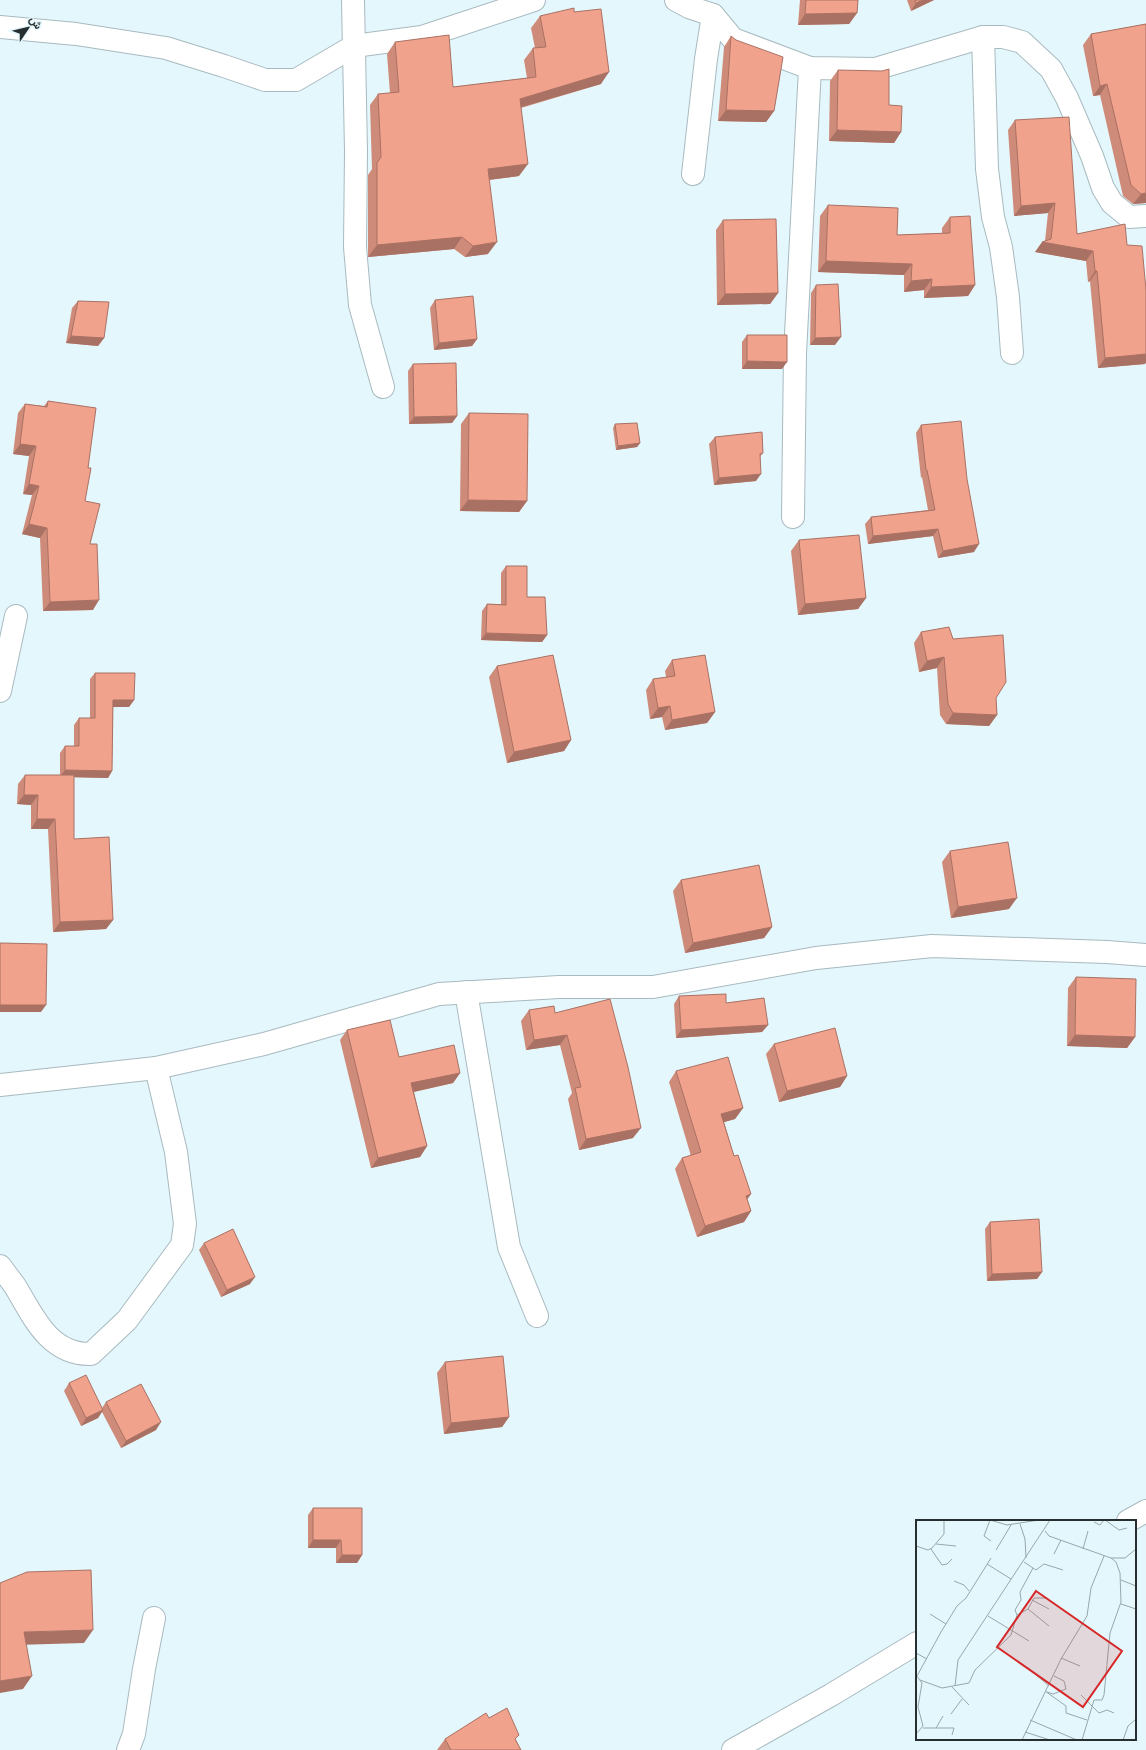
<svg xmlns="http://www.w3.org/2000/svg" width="1146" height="1750" font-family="'PT Sans Narrow',Vazirmatn,sans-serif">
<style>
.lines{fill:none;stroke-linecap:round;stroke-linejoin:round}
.street-casing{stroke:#a8babf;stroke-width:24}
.street{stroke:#fff;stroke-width:22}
.wall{fill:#cf8b79}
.shaded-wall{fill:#a97163}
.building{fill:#f1a28d;stroke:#a97163}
.inset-road{fill:none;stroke:#98a7aa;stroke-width:1}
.view{fill:#d62828;fill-opacity:0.15;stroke:#d62828;stroke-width:2}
.inset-edge{fill:none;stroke:#272e30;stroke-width:2}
</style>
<rect width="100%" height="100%" fill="#e4f7fc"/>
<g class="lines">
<defs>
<g id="street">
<path d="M 353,0 L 356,151 L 355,247 L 360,305 L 383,387"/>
<path d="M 676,0 L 689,7 L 713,15 L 733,39 L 810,68 L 875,69 L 983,37 L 1003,37 L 1022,42 L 1051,69 L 1067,98 L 1092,156 L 1103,188 L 1112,203 L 1129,217 L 1146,216"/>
<path d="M 0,27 L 76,34 L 166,48 L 224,66 L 265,80 L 296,80 L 354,46 L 422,37 L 534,0"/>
<path d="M 983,37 L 987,169 L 993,217 L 1001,247 L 1008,297 L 1012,353"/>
<path d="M 693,174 L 706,59 L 713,15"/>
<path d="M 793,517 L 795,353 L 810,68"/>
<path d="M 0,691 L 16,616"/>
<path d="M 466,992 L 509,1247 L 537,1316"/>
<path d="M 0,1085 L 156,1068 L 264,1044 L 439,994 L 559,987 L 653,987 L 816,958 L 932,946 L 1107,952 L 1146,955"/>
<path d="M 0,1266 C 5,1273 10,1279 15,1286 C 33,1316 49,1355 91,1354 L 127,1320 L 182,1245 L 185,1224 L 176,1152 L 156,1068"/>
<path d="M 1128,1521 L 1146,1511"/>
<path d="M 128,1750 L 134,1734 L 144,1669 L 154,1618"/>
<path d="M 733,1750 L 831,1695 L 917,1643"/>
</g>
</defs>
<use href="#street" class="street-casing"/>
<use href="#street" class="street"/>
</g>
<g class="wall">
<path d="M 800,0 L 858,0 L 857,13 L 849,24 L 798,25 Z"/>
<path d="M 907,0 L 934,0 L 911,11 Z"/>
<path d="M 574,12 L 601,84 L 521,108 L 519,176 L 489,180 L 488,254 L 465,257 L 454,249 L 368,257 L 368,175 L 372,169 L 370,105 L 378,94 L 390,93 L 387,54 L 395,42 L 453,87 L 527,78 L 524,60 L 533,48 L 535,48 L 531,28 L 540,16 Z"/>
<path d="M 1146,24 L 1146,203 L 1133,204 L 1123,196 L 1100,95 L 1093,96 L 1083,45 L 1091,34 Z"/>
<path d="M 731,36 L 774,111 L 766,122 L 718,121 L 724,47 Z"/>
<path d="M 838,70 L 889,105 L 901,132 L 894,143 L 829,141 L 830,81 Z"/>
<path d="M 1015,120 L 1077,234 L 1127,245 L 1146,290 L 1146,362 L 1145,364 L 1098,368 L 1090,281 L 1088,282 L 1086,261 L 1035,252 L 1045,241 L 1048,213 L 1014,216 L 1008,130 Z"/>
<path d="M 828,205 L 897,235 L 942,233 L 942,228 L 950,217 L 975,285 L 968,296 L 924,298 L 924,290 L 904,292 L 904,275 L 818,272 L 820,216 Z"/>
<path d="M 723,220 L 778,293 L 770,304 L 717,305 L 716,230 Z"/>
<path d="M 816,285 L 835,345 L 810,345 L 811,293 Z"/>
<path d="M 435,300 L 477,339 L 472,346 L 434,350 L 430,308 Z"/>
<path d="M 78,301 L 104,338 L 98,346 L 66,343 L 72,308 Z"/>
<path d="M 747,335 L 782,369 L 742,369 L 742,342 Z"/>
<path d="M 413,364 L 457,416 L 452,423 L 409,424 L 408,371 Z"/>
<path d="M 48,401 L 88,468 L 85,501 L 90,544 L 93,610 L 43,611 L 40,538 L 22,534 L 32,495 L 23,494 L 29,456 L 13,454 L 18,413 L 25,404 L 44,406 Z"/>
<path d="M 469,413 L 527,501 L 519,512 L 460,511 L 461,424 Z"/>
<path d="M 615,424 L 640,443 L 637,447 L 616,450 L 613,428 Z"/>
<path d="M 921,425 L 974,552 L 938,558 L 933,536 L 868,544 L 865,524 L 871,517 L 928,510 L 922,477 L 921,478 L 916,433 Z"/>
<path d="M 715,437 L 763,453 L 760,457 L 756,481 L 714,485 L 709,444 Z"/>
<path d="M 799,540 L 866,598 L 858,609 L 798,615 L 791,551 Z"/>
<path d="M 506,566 L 527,597 L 547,635 L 542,642 L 481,640 L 482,611 L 487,604 L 501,604 L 501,573 Z"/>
<path d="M 921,632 L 996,698 L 997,715 L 989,726 L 946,724 L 940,715 L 937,668 L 919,672 L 914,643 Z"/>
<path d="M 672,660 L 715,712 L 707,723 L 665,730 L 662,717 L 650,719 L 646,690 L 653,679 L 666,677 L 665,671 Z"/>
<path d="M 497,666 L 571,740 L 564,751 L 507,763 L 489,677 Z"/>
<path d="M 95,673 L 134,700 L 129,707 L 113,707 L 112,771 L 108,778 L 74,777 L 74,839 L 113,920 L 106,929 L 53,932 L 48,829 L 31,829 L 31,805 L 17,804 L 18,784 L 25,775 L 60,775 L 60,753 L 65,746 L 74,746 L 74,725 L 79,718 L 90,718 L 90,679 Z"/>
<path d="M 950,851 L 1009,909 L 951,918 L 942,862 Z"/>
<path d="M 681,880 L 772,927 L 764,938 L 685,953 L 673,891 Z"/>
<path d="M 1076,977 L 1135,1037 L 1127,1048 L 1067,1046 L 1068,988 Z"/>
<path d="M 679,996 L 768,1025 L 762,1032 L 676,1038 L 674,1004 Z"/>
<path d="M 529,1010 L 555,1013 L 633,1138 L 579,1150 L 568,1099 L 572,1093 L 560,1045 L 526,1050 L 521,1021 Z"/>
<path d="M 347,1030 L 399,1057 L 460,1073 L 453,1083 L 414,1092 L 427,1146 L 420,1157 L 371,1168 L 340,1040 Z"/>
<path d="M 774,1044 L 847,1076 L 840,1087 L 779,1102 L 766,1054 Z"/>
<path d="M 676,1071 L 743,1108 L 735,1119 L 724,1122 L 734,1156 L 751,1194 L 747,1199 L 751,1211 L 744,1222 L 697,1237 L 675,1169 L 682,1158 L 691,1156 L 669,1082 Z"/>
<path d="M 990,1222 L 1042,1272 L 1037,1279 L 987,1281 L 985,1229 Z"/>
<path d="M 204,1243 L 250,1284 L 221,1297 L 199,1250 Z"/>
<path d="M 445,1362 L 509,1417 L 502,1427 L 444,1434 L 437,1373 Z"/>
<path d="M 69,1383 L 102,1408 L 106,1402 L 156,1430 L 121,1448 L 102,1412 L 98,1418 L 81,1426 L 64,1391 Z"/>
<path d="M 313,1508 L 362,1555 L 357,1563 L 336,1563 L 336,1548 L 308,1548 L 308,1515 Z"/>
<path d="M 489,1718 L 516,1740 L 521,1750 L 437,1750 L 445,1739 Z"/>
</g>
<g class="shaded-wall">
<path d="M 923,0 L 934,0 L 911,11 L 916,3 Z"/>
<path d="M 857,13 L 849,24 L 798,25 L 805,14 Z"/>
<path d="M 609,72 L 601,84 L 511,110 L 520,99 Z"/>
<path d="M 1107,84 L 1100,95 L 1093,96 L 1100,86 Z"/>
<path d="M 726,110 L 774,111 L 766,122 L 718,121 Z"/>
<path d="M 837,130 L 901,132 L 894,143 L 829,141 Z"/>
<path d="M 528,164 L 519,176 L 479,181 L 488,169 Z"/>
<path d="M 1146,193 L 1146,203 L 1133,204 L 1141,194 Z"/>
<path d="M 1055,203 L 1048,213 L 1014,216 L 1021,206 Z"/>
<path d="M 462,237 L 454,249 L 368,257 L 377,245 Z"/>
<path d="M 497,242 L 488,254 L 465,257 L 473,246 Z"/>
<path d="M 1042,242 L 1093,251 L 1086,261 L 1035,252 Z"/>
<path d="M 826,261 L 912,264 L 904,275 L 818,272 Z"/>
<path d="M 1095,271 L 1097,271 L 1090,281 L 1088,282 Z"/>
<path d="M 932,279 L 924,290 L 904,292 L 911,281 Z"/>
<path d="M 975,285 L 968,296 L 924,298 L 931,287 Z"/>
<path d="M 778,293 L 770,304 L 717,305 L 725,294 Z"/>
<path d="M 71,336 L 104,338 L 98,346 L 66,343 Z"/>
<path d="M 841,337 L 835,345 L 810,345 L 815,338 Z"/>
<path d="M 477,339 L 472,346 L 434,350 L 439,343 Z"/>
<path d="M 1146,354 L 1146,362 L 1145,364 L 1098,368 L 1105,358 Z"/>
<path d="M 747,361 L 787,362 L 782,369 L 742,369 Z"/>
<path d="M 457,416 L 452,423 L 409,424 L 414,417 Z"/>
<path d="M 640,443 L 637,447 L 616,450 L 618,446 Z"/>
<path d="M 20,444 L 36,446 L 29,456 L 13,454 Z"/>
<path d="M 761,474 L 756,481 L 714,485 L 719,478 Z"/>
<path d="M 29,484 L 39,486 L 32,495 L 23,494 Z"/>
<path d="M 468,500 L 527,501 L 519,512 L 460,511 Z"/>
<path d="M 29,524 L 47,528 L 40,538 L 22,534 Z"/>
<path d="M 938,529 L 933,536 L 868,544 L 873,536 Z"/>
<path d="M 979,544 L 974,552 L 938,558 L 943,551 Z"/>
<path d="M 866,598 L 858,609 L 798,615 L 805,604 Z"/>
<path d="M 99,600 L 93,610 L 43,611 L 50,602 Z"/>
<path d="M 486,633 L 547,635 L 542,642 L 481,640 Z"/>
<path d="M 944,657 L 937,668 L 919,672 L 927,661 Z"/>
<path d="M 113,700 L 134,700 L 129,707 L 108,707 Z"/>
<path d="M 670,706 L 662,717 L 650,719 L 658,708 Z"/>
<path d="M 715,712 L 707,723 L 665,730 L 672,720 Z"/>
<path d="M 953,713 L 997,715 L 989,726 L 946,724 Z"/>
<path d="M 571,740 L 564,751 L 507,763 L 514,752 Z"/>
<path d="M 65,770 L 112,771 L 108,778 L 60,777 Z"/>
<path d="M 24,795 L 38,795 L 31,805 L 17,804 Z"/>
<path d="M 37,819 L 55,819 L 48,829 L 31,829 Z"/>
<path d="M 1017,898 L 1009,909 L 951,918 L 958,907 Z"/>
<path d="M 113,920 L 106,929 L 53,932 L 60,922 Z"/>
<path d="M 772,927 L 764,938 L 685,953 L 693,943 Z"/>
<path d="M 0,1005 L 46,1005 L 41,1012 L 0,1012 Z"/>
<path d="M 768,1025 L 762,1032 L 676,1038 L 681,1030 Z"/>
<path d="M 567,1035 L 560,1045 L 526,1050 L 534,1040 Z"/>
<path d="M 1075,1035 L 1135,1037 L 1127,1048 L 1067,1046 Z"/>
<path d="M 460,1073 L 453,1083 L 404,1094 L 411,1083 Z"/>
<path d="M 847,1076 L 840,1087 L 779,1102 L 787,1091 Z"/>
<path d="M 743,1108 L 735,1119 L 714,1125 L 721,1114 Z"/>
<path d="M 641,1128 L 633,1138 L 579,1150 L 586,1139 Z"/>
<path d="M 427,1146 L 420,1157 L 371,1168 L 378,1158 Z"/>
<path d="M 751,1194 L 743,1205 L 746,1196 Z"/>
<path d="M 751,1211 L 744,1222 L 697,1237 L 705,1226 Z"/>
<path d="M 1042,1272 L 1037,1279 L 987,1281 L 992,1274 Z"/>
<path d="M 255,1277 L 250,1284 L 221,1297 L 227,1290 Z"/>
<path d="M 103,1410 L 98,1418 L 81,1426 L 86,1418 Z"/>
<path d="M 509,1417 L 502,1427 L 444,1434 L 451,1423 Z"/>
<path d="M 161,1422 L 156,1430 L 121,1448 L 126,1441 Z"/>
<path d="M 313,1540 L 341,1540 L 336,1548 L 308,1548 Z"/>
<path d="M 342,1555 L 362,1555 L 357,1563 L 336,1563 Z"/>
<path d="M 93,1630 L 84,1643 L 15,1645 L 24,1632 Z"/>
<path d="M 32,1676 L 23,1689 L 0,1693 L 0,1681 Z"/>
</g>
<g class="building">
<path d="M 806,0 L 858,0 L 857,13 L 805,14 Z"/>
<path d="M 915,0 L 923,0 L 916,3 Z"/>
<path d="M 574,8 L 574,12 L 601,9 L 609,72 L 520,99 L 528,164 L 488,169 L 497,242 L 473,246 L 462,237 L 377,245 L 377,163 L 381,157 L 378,94 L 399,92 L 395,42 L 449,35 L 453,87 L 536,77 L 533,48 L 546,47 L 540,16 Z"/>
<path d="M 1146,24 L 1146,193 L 1141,194 L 1131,185 L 1107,84 L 1100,86 L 1091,34 Z"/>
<path d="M 731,36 L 736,40 L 783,57 L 774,111 L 726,110 Z"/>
<path d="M 889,69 L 889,105 L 902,106 L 901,132 L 837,130 L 838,70 L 882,71 Z"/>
<path d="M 1069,117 L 1077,234 L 1125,224 L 1127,245 L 1142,246 L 1146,290 L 1146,354 L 1105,358 L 1097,271 L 1095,271 L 1093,251 L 1042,242 L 1051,239 L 1055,203 L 1021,206 L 1015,120 Z"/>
<path d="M 828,205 L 898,208 L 897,235 L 950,233 L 950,217 L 970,216 L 975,285 L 931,287 L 932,279 L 911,281 L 912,264 L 826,261 Z"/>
<path d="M 776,219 L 778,293 L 725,294 L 723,220 Z"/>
<path d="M 838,284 L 841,337 L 815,338 L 816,285 Z"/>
<path d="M 473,296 L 477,339 L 439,343 L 435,300 Z"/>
<path d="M 78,301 L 109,302 L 104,338 L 71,336 Z"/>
<path d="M 747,335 L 787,335 L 787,362 L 747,361 Z"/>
<path d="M 456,363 L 457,416 L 414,417 L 413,364 Z"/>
<path d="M 48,401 L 96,408 L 88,468 L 91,468 L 85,501 L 100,504 L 90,544 L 97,544 L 99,600 L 50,602 L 47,528 L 29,524 L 39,486 L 29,484 L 36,446 L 20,444 L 25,404 L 47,407 Z"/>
<path d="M 469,413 L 528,414 L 527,501 L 468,500 Z"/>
<path d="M 961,421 L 967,479 L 979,544 L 943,551 L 938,529 L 873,536 L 871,517 L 935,510 L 927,470 L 926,470 L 921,425 Z"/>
<path d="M 637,423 L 640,443 L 618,446 L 615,424 Z"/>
<path d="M 762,432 L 763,453 L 760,454 L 761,474 L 719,478 L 715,437 Z"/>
<path d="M 859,535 L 866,598 L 805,604 L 799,540 Z"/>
<path d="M 506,566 L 527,566 L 527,597 L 545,597 L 547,635 L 486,633 L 487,604 L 506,605 Z"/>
<path d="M 949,627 L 953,639 L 1003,635 L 1006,682 L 996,698 L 997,715 L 953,713 L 948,704 L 944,657 L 927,661 L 921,632 Z"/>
<path d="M 553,655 L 571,740 L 514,752 L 497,666 Z"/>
<path d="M 705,655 L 715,712 L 672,720 L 670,706 L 658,708 L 653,679 L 675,676 L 672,660 Z"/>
<path d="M 95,673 L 135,673 L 134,700 L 113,700 L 112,771 L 65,770 L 65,746 L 79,746 L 79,718 L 95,718 Z"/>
<path d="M 25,775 L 74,775 L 74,839 L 109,837 L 113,920 L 60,922 L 55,819 L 37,819 L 38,795 L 24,795 Z"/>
<path d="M 1008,842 L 1017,898 L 958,907 L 950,851 Z"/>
<path d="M 759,865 L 772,927 L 693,943 L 681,880 Z"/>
<path d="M 0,943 L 47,944 L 46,1005 L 0,1005 Z"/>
<path d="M 1076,977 L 1136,979 L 1135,1037 L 1075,1035 Z"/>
<path d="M 726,994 L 726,1003 L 764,998 L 768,1025 L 681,1030 L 679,996 Z"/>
<path d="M 610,999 L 628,1067 L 641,1128 L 586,1139 L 575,1088 L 581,1087 L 567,1035 L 534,1040 L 529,1010 L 554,1006 L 555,1013 Z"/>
<path d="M 390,1020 L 399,1057 L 454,1045 L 460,1073 L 411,1083 L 427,1146 L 378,1158 L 347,1030 Z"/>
<path d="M 835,1028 L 847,1076 L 787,1091 L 774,1044 Z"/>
<path d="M 728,1057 L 743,1108 L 721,1114 L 734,1156 L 738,1155 L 751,1194 L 746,1196 L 751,1211 L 705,1226 L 682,1158 L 701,1152 L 676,1071 Z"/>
<path d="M 1039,1219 L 1042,1272 L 992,1274 L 990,1222 Z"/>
<path d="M 233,1229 L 255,1277 L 227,1290 L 204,1243 Z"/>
<path d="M 503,1356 L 509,1417 L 451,1423 L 445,1362 Z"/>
<path d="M 86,1375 L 103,1410 L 86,1418 L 69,1383 Z"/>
<path d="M 141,1384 L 161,1422 L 126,1441 L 106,1402 Z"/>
<path d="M 313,1508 L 362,1508 L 362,1555 L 342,1555 L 341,1540 L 313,1540 Z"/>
<path d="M 91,1570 L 93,1630 L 24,1632 L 32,1676 L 0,1681 L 0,1583 L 27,1572 Z"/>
<path d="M 507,1708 L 519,1735 L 515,1739 L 521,1750 L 451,1750 L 445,1739 L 486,1713 L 489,1718 Z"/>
</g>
<g transform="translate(916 1520)">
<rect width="220" height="220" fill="#e4f7fc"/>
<path class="inset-road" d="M 74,0 L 68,16 L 75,21M 74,0 L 91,5 L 123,0M 189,0 L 203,10 L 211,8M 178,2 L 184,5 L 188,0M 104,4 L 109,19 L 110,38M 129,11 L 133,16 L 195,38 L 200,42 L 204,53 L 205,82 L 194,113 L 188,175 L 186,180 L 178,180 L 166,220M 20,24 L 40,26M 0,26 L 12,30 L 16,28 L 28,14 L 28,0M 15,29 L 26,45 L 31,44 L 36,39M 167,29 L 172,11M 80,30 L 95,5M 138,34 L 145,20M 195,38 L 209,38 L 220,29M 108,42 L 120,50 L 128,44 L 147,50M 71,44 L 95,59M 205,60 L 220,66M 38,61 L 48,65 L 53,71M 116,80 L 133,89M 205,84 L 220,89M 112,89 L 133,106M 14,94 L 30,104M 101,95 L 112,89 L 118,78 L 131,78M 72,96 L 113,121M 0,133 L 11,139M 145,138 L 164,146M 111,147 L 133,166M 0,155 L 6,163 L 2,187 L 7,206 L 0,214M 1,156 L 25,112 L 41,86 L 50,78 L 75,38M 4,160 L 26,168 L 53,163 L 59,150 L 95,115 L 101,95 L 99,90 L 105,80 L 104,72 L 117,48M 39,166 L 42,140 L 134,0M 36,167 L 53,185M 129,171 L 150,186 L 150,193 L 171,200M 131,172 L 137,174 L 150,169 L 148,161 L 138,156M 165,175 L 183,193 L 191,190 L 198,193M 35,194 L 46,179M 114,200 L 161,220M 7,208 L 38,208 L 36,215M 20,208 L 27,196M 109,212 L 134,220M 106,220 L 145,139 L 171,96 L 175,68 L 188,36M 207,220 L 212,206 L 220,199"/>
<path class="view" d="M 120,71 L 206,131 L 167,187 L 81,127 Z"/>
<rect width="220" height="220" class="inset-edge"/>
</g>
<g transform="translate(28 28) rotate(55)" stroke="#e4f7fc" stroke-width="3" paint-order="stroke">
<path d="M0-3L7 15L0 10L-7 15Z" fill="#272e30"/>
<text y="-6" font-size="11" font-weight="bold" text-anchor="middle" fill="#272e30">ش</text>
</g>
</svg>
